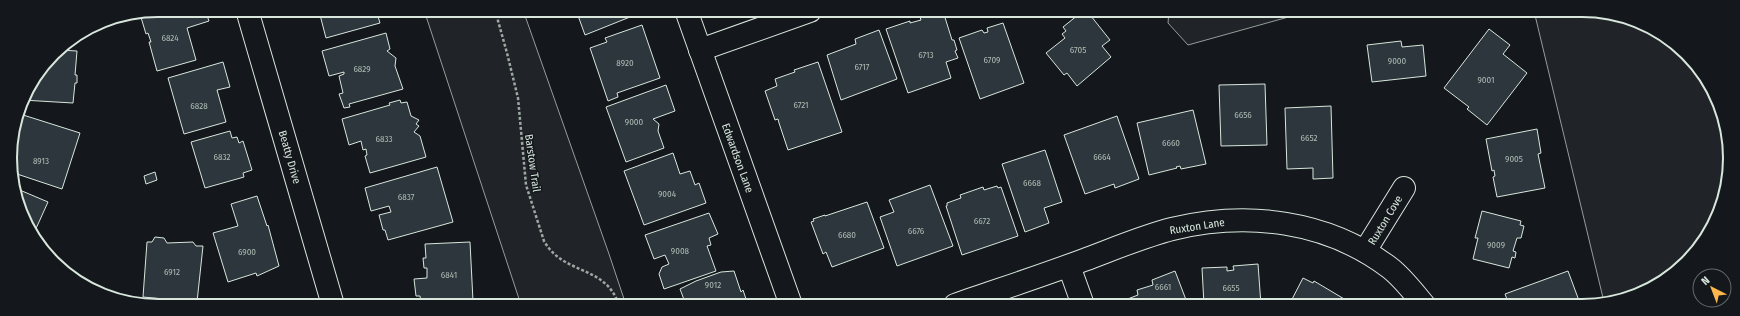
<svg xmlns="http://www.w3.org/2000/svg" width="1740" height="316" font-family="'Fira Sans Condensed',sans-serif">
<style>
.green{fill:#202428;stroke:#939e99}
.building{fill:#2c363c;stroke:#d8e6dc}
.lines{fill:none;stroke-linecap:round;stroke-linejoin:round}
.minor-casing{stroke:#d8e6dc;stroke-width:24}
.path{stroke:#9da8a2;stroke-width:2.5;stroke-dasharray:3 2;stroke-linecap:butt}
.minor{stroke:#14181c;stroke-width:22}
.labels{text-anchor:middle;stroke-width:3;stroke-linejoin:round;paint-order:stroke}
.number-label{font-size:9px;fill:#adbab4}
.street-label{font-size:11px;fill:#d8e6dc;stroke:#14181c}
.rim{fill:none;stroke:#d8e6dc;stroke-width:2}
</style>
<rect width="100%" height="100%" fill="#14181c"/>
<g class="green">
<path d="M 424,10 L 523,10 L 609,254 L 626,305 L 521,305 Z"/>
<path d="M 1169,11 L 1310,11 L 1188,45 L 1168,23 Z"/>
<path d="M 1534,11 L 1601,11 L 1656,30 L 1699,68 L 1725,119 L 1729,177 L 1715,224 L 1686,263 L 1647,291 L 1604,302 Z"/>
</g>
<g class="building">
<path d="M 158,10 L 205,10 L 209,21 L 187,28 L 196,60 L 157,71 L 149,42 L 151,42 L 148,33 L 146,34 L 140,14 Z"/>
<path d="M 321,10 L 376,10 L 380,23 L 326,38 L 319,11 Z"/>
<path d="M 576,10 L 639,10 L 640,13 L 585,35 Z"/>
<path d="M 937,11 L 943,11 L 952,40 L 954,40 L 957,50 L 955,51 L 958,58 L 946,62 L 951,78 L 908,93 L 886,29 L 910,21 L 910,23 L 921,20 L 920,17 Z"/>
<path d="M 1083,11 L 1087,11 L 1110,40 L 1102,46 L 1111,57 L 1077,86 L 1067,73 L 1064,75 L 1046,53 L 1065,38 L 1062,34 L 1066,31 L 1063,27 Z"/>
<path d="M 1003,23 L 1024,83 L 980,99 L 959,38 L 982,30 L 984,33 L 988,32 L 987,28 Z"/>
<path d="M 642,25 L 660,78 L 617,93 L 618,97 L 608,101 L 590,48 L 607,42 L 605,38 Z"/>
<path d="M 1489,29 L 1510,45 L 1503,54 L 1527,73 L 1487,125 L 1467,109 L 1469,107 L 1444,88 Z"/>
<path d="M 879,30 L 897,79 L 841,100 L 827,55 L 856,44 L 855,39 Z"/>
<path d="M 386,33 L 390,49 L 387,51 L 396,58 L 395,66 L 403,89 L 349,104 L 350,107 L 344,108 L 339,94 L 343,93 L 339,76 L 344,74 L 344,72 L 329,76 L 322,51 Z"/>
<path d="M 1401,41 L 1402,47 L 1423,45 L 1426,76 L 1372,82 L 1367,45 Z"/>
<path d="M 59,50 L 77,51 L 75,75 L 77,75 L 77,83 L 75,83 L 73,103 L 22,100 L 54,53 Z"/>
<path d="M 223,62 L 230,87 L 217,90 L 226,122 L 184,134 L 168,78 Z"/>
<path d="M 818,62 L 842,132 L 788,150 L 779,123 L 778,119 L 775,120 L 765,91 L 777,86 L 775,79 L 795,72 L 794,70 Z"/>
<path d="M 1265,84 L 1267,145 L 1221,146 L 1219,85 Z"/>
<path d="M 666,85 L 675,111 L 653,119 L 659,124 L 658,131 L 664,148 L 626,162 L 606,107 Z"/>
<path d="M 400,100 L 401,103 L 407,102 L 411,116 L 419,120 L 416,124 L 419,126 L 414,132 L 420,136 L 426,157 L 370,173 L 365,156 L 367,155 L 366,149 L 363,150 L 361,141 L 349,145 L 342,119 L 390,105 L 389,103 Z"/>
<path d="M 1331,106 L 1333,178 L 1313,179 L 1313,168 L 1287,169 L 1285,108 Z"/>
<path d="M 1193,110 L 1206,164 L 1181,169 L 1180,166 L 1176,167 L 1177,168 L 1149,175 L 1137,123 Z"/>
<path d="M 20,114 L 80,133 L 62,189 L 14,173 L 10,149 L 17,120 L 19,120 Z"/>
<path d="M 1117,116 L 1139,179 L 1115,188 L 1114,184 L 1085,194 L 1064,135 Z"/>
<path d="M 1537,129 L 1541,153 L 1538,154 L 1545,188 L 1497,197 L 1493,177 L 1495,176 L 1494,170 L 1492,171 L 1486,139 Z"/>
<path d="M 230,131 L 232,138 L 237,137 L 239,143 L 243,141 L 252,170 L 243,173 L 244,177 L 205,188 L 191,142 Z"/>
<path d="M 1045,150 L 1062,202 L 1044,208 L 1049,223 L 1025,232 L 1002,164 Z"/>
<path d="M 673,153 L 680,174 L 690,171 L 695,185 L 699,183 L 706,203 L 644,225 L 624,171 Z"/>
<path d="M 437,167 L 453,222 L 388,240 L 385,230 L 383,230 L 379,215 L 391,212 L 389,206 L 371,211 L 365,188 Z"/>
<path d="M 155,172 L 157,180 L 146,184 L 144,176 Z"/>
<path d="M 930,185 L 953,246 L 897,266 L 880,217 L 894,212 L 889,200 Z"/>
<path d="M 997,186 L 998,188 L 1001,187 L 1018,236 L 962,255 L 946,206 L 947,206 L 947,203 L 961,198 L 960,195 L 983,187 L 984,190 Z"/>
<path d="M 15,188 L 48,202 L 34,233 L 18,205 Z"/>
<path d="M 257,196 L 267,226 L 268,225 L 279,266 L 257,276 L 256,273 L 228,282 L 213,233 L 238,226 L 231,204 Z"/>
<path d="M 867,202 L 884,248 L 832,267 L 826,252 L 823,254 L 811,222 L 814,221 L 813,219 L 825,215 L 825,216 Z"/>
<path d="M 1482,211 L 1521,221 L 1520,225 L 1524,226 L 1521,238 L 1517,238 L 1513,251 L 1516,252 L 1515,258 L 1512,257 L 1509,268 L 1473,259 L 1478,238 L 1475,238 Z"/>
<path d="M 709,213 L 718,234 L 709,238 L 711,245 L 707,246 L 716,271 L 664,289 L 659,274 L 662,267 L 669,264 L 665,255 L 654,259 L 645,235 Z"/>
<path d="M 155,237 L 164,238 L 167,243 L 193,242 L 196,246 L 203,246 L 197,302 L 143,297 L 147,242 L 152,242 Z"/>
<path d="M 470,242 L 473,301 L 421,303 L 420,296 L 416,296 L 414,279 L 427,278 L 427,268 L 424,268 L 423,258 L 426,258 L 425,244 Z"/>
<path d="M 1258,264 L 1261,305 L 1204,305 L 1202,268 L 1227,267 L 1227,271 L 1234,270 L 1233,266 Z"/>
<path d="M 734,271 L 741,292 L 743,290 L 748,305 L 686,305 L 680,289 L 696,281 L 721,272 Z"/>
<path d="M 1175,271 L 1188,305 L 1127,305 L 1125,300 L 1138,295 L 1137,290 L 1153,285 L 1152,280 Z"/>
<path d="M 1568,271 L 1581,306 L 1508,306 L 1509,305 L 1505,294 Z"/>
<path d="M 1303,278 L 1313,283 L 1314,281 L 1356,306 L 1289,305 Z"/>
</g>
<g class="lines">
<defs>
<g id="minor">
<path d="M 247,10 L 333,305"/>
<path d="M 686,10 L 791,305"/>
<path d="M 700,50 L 810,11"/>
<path d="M 1365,251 L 1404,188"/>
<path d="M 1069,266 L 1083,305"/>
<path d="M 955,305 C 998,290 1041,276 1084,260 C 1111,250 1144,236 1172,229 C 1247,211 1327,220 1390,268 C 1403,278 1414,293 1425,306"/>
</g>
</defs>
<use href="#minor" class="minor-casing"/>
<path class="path" d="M 495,10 L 507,53 L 518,98 L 526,185 L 544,241 C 564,276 605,264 619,305"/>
<use href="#minor" class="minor"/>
</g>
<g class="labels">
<g class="number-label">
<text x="170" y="41">6824</text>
<text x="1078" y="53">6705</text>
<text x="926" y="58">6713</text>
<text x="992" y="63">6709</text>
<text x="1397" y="64">9000</text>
<text x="625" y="66">8920</text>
<text x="862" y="70">6717</text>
<text x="362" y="72">6829</text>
<text x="1486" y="83">9001</text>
<text x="801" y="108">6721</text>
<text x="199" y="109">6828</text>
<text x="1243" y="118">6656</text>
<text x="634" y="125">9000</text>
<text x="1309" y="141">6652</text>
<text x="384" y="142">6833</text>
<text x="1171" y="146">6660</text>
<text x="222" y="160">6832</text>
<text x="1102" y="160">6664</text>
<text x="1514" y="162">9005</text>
<text x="41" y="164">8913</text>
<text x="1032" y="186">6668</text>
<text x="667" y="197">9004</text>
<text x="406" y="200">6837</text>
<text x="982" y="224">6672</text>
<text x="916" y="234">6676</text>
<text x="847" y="238">6680</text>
<text x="1496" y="248">9009</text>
<text x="680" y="254">9008</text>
<text x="247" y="255">6900</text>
<text x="172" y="275">6912</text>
<text x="449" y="278">6841</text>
<text x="713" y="288">9012</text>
<text x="1163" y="290">6661</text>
<text x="1231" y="291">6655</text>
</g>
<g class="street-label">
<text transform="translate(290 157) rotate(74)" y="4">Beatty Drive</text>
<text transform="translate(738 158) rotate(70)" y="4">Edwardson Lane</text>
<text transform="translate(533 163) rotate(82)" y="4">Barstow Trail</text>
<text transform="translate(1385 220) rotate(-59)" y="4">Ruxton Cove</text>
<text transform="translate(1197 226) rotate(-9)" y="4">Ruxton Lane</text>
</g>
</g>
<path d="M0 0H1740V316H0ZM158 17H1582A141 141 0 0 1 1723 158V158A141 141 0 0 1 1582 299H158A141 141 0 0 1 17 158V158A141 141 0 0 1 158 17Z" fill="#14181c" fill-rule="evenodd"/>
<path class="rim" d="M158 17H1582A141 141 0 0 1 1723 158V158A141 141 0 0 1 1582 299H158A141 141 0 0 1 17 158V158A141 141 0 0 1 158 17Z"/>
<g transform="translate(1712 288) rotate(318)"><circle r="19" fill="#14181c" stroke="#626a69"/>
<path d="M0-3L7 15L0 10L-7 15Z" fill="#ffb74d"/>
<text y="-6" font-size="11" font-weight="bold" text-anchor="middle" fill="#d8e6dc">N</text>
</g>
</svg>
